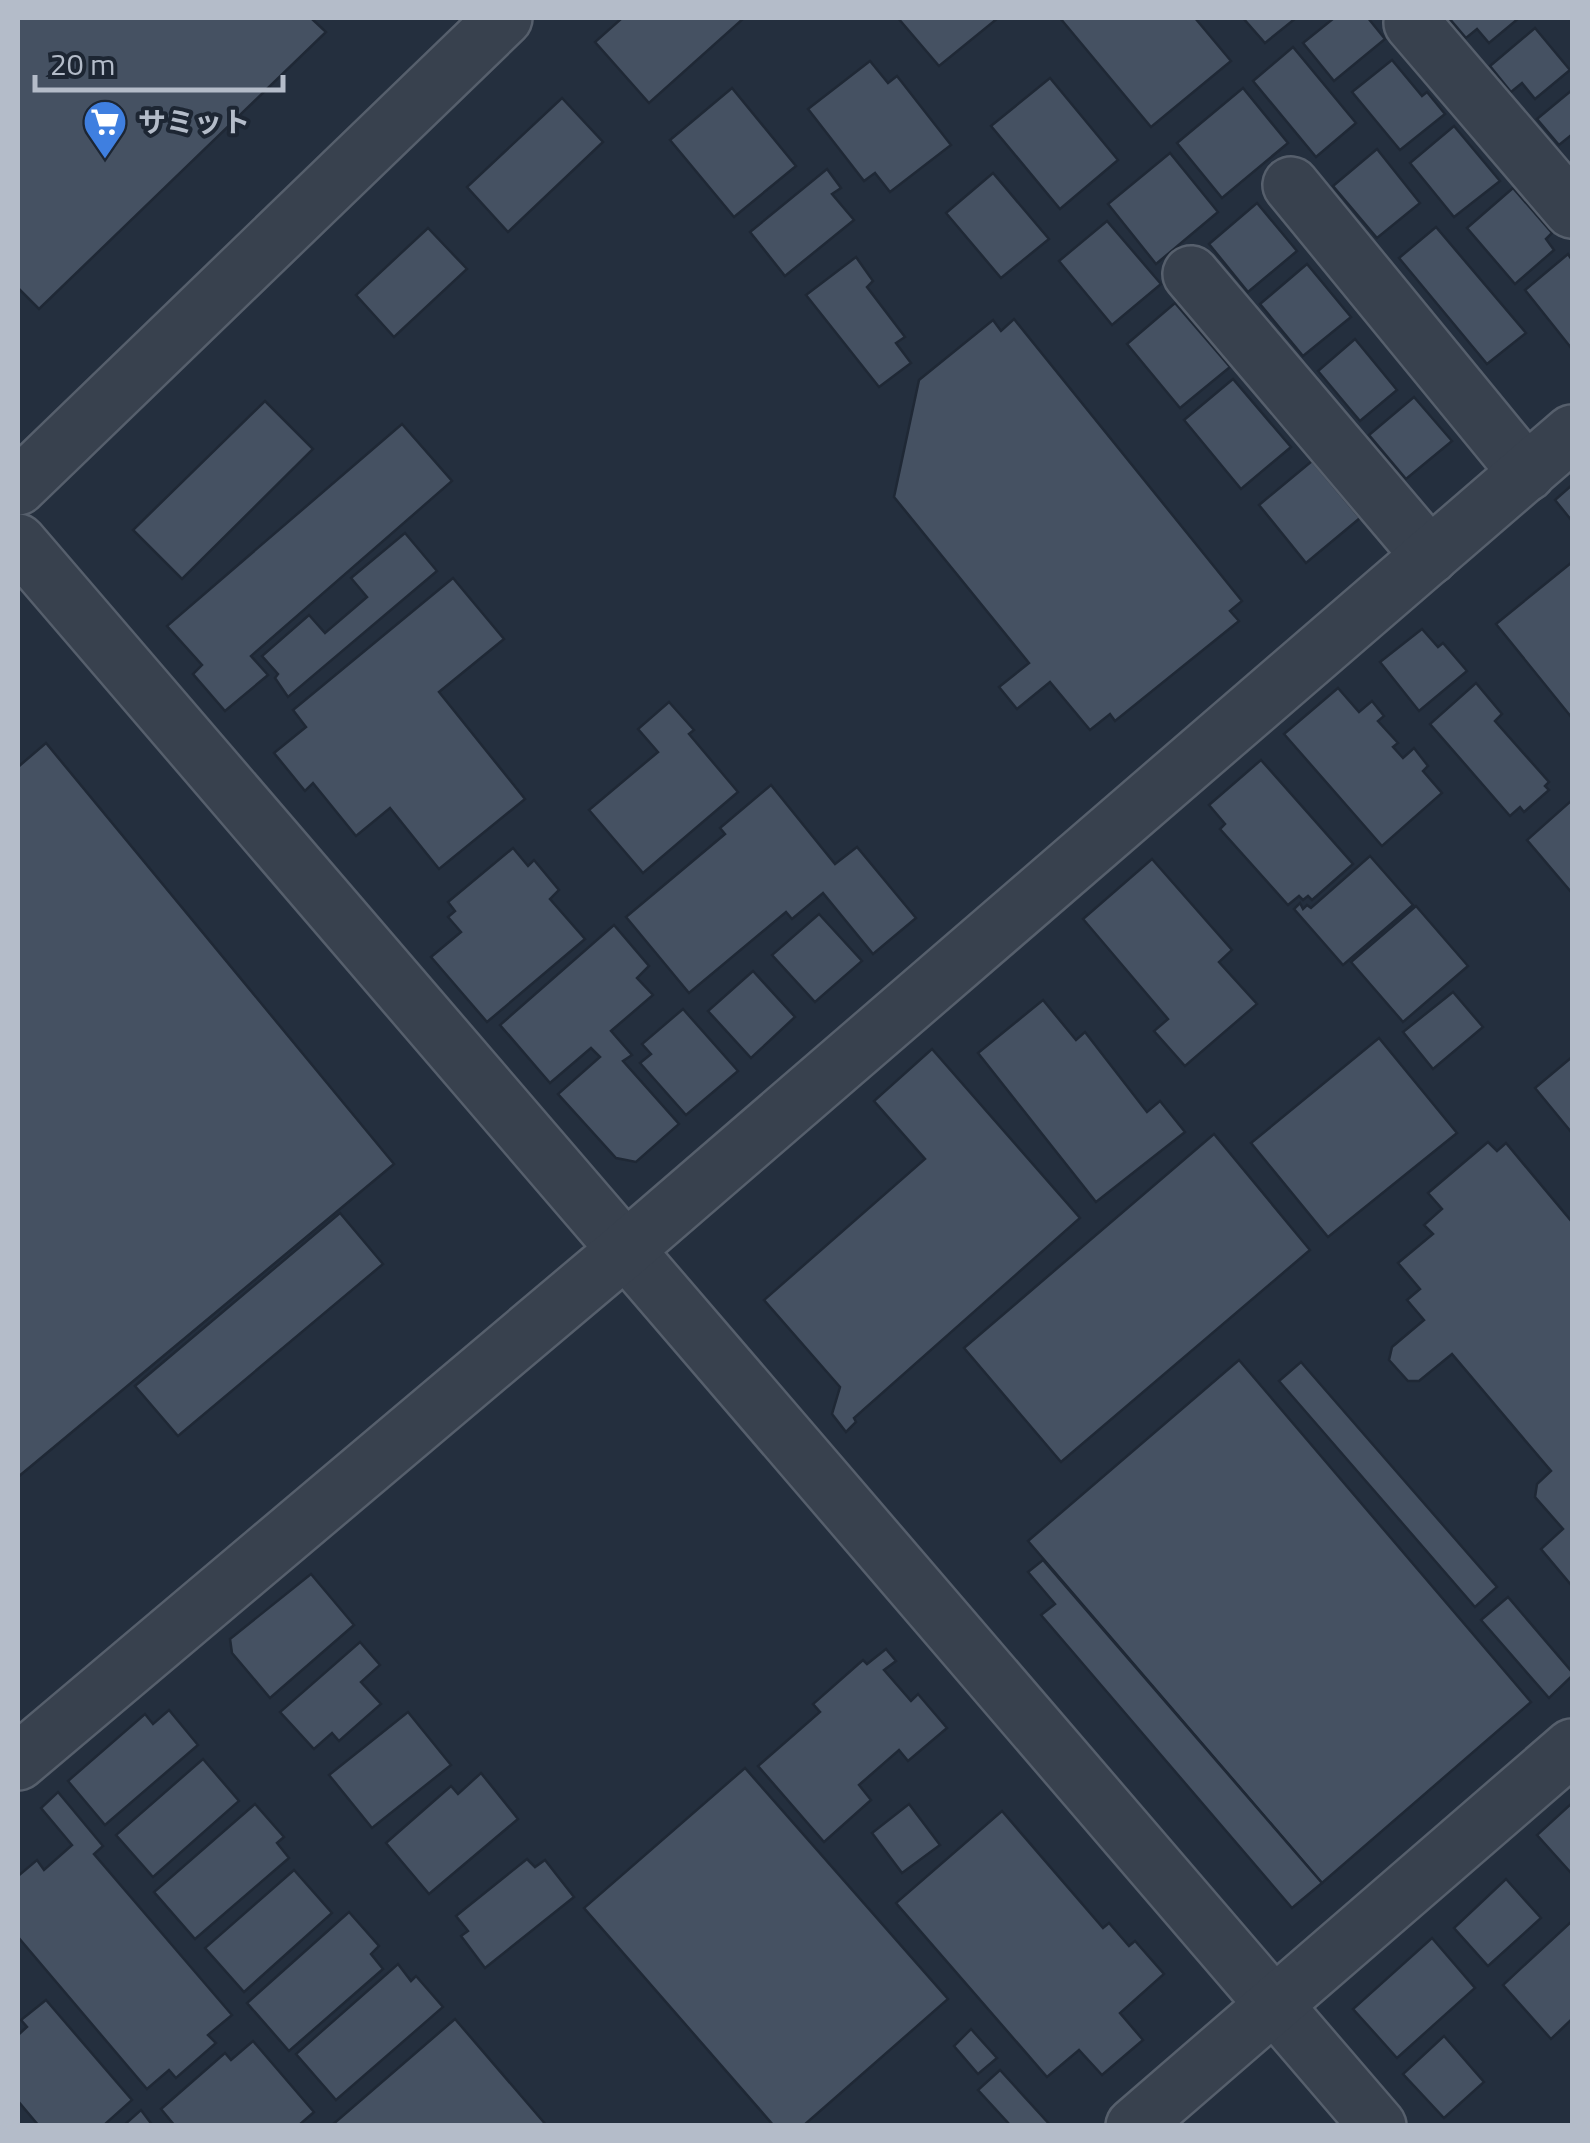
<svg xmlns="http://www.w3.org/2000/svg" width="1590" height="2143" font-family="'Titillium Web','Noto Sans JP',sans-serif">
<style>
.building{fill:#455162;stroke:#1f2835;stroke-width:2.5}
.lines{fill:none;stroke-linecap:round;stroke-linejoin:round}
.minor-casing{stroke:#565f6c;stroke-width:60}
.minor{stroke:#38414e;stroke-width:55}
.labels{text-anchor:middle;stroke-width:8;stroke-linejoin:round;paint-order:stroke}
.poi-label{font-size:28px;font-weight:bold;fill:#b4bcc9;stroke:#1d2633;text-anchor:start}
</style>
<rect width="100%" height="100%" fill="#242f3e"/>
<g class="building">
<path d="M 18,18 L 311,18 L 326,32 L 39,309 L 18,288 Z"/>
<path d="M 622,18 L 744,18 L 649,103 L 595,42 Z"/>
<path d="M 898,18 L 998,18 L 939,66 Z"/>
<path d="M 1060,18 L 1195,18 L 1231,61 L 1151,127 Z"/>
<path d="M 1243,18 L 1296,18 L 1265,43 Z"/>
<path d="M 1334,18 L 1368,18 L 1385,39 L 1334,81 L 1303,43 Z"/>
<path d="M 1449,18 L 1519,18 L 1489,43 L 1477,29 L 1466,38 Z"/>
<path d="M 1535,28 L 1570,70 L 1535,99 L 1522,83 L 1511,92 L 1490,66 Z"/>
<path d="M 1293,47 L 1356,123 L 1316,157 L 1253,81 Z"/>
<path d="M 1392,60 L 1422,96 L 1427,92 L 1445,114 L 1400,150 L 1352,92 Z"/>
<path d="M 870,61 L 888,83 L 897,76 L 951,145 L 890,192 L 875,173 L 864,181 L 808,109 Z"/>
<path d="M 1050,78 L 1118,160 L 1060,209 L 991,126 Z"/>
<path d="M 732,88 L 796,166 L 734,217 L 670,140 Z"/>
<path d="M 1243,88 L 1288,143 L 1222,198 L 1177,143 Z"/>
<path d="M 1572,90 L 1572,139 L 1570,136 L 1559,145 L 1537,119 Z"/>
<path d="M 562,98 L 603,142 L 508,232 L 467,187 Z"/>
<path d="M 1454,126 L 1500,181 L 1454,217 L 1410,163 Z"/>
<path d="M 1377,149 L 1420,203 L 1377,238 L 1333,186 Z"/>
<path d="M 1170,153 L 1218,212 L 1156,264 L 1108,204 Z"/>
<path d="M 827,169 L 841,188 L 832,194 L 854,220 L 785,276 L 750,232 Z"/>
<path d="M 993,173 L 1049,239 L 1001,278 L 946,213 Z"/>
<path d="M 1513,188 L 1552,233 L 1546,239 L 1554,250 L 1515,284 L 1467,228 Z"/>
<path d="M 1257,203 L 1297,251 L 1248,292 L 1209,244 Z"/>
<path d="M 1107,221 L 1161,284 L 1112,325 L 1059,261 Z"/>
<path d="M 1436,227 L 1526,333 L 1487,364 L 1399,258 Z"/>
<path d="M 428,228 L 467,269 L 394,337 L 356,295 Z"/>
<path d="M 1568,254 L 1572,260 L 1572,349 L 1525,290 Z"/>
<path d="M 856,257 L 873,281 L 867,287 L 905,337 L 896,343 L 911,363 L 879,387 L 806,295 Z"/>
<path d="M 1307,264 L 1351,317 L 1303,356 L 1260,304 Z"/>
<path d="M 1175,303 L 1230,367 L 1180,408 L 1127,344 Z"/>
<path d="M 1014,319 L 1242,601 L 1230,611 L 1239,621 L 1115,721 L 1110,714 L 1090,730 L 1050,682 L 1017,709 L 999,687 L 1029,663 L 894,497 L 919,380 L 993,320 L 1001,331 Z"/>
<path d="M 1355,339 L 1397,390 L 1360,421 L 1318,371 Z"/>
<path d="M 1233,379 L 1291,447 L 1241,489 L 1184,420 Z"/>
<path d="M 1414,397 L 1452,441 L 1406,479 L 1369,435 Z"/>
<path d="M 265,401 L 313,449 L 182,579 L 133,530 Z"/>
<path d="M 402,424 L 452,481 L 251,656 L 268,675 L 225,711 L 193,674 L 202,665 L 167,626 Z"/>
<path d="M 1312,461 L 1360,518 L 1306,563 L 1259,505 Z"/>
<path d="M 1572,485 L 1572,521 L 1555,500 Z"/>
<path d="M 405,533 L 437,571 L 288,697 L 275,678 L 278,674 L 262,656 L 309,615 L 325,633 L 367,597 L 351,578 Z"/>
<path d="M 1571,563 L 1572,565 L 1572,718 L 1496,624 Z"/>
<path d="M 453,578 L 504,639 L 439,692 L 525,799 L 439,869 L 390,808 L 356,836 L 313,783 L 305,791 L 274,753 L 306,727 L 293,710 Z"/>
<path d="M 1422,629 L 1438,647 L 1443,643 L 1467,671 L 1419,711 L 1380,662 Z"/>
<path d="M 1476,683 L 1502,714 L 1495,721 L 1549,782 L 1545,786 L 1549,790 L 1524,812 L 1520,807 L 1510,816 L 1430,724 Z"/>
<path d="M 1338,688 L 1359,712 L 1372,701 L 1384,716 L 1378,721 L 1398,743 L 1393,747 L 1403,758 L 1414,748 L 1428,766 L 1423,771 L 1442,793 L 1382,846 L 1284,734 Z"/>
<path d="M 669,702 L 694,730 L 689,734 L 738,792 L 643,873 L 589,810 L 658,752 L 638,729 Z"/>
<path d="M 46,743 L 394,1164 L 18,1477 L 18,767 Z"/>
<path d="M 1261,760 L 1353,864 L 1312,900 L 1308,896 L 1303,900 L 1299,896 L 1288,905 L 1220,829 L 1225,824 L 1209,805 Z"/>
<path d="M 771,785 L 835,864 L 857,847 L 916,918 L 873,954 L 823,893 L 792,919 L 786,912 L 689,993 L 626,917 L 725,834 L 720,828 Z"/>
<path d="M 1572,800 L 1572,893 L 1527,840 Z"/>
<path d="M 513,848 L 528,866 L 534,860 L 559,890 L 550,899 L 585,939 L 487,1022 L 431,957 L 461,932 L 448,917 L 455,911 L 448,902 Z"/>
<path d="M 1370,856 L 1413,905 L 1343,965 L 1294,909 L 1300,903 L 1303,909 L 1307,905 L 1311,908 Z"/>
<path d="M 1152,859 L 1232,950 L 1219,962 L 1257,1004 L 1185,1066 L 1154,1031 L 1168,1019 L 1083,919 Z"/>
<path d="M 1416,906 L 1468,966 L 1403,1022 L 1351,962 Z"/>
<path d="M 819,914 L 862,961 L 815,1002 L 772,955 Z"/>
<path d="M 614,925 L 649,966 L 637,978 L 653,995 L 611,1031 L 632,1055 L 623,1061 L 679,1124 L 636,1162 L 616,1158 L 558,1094 L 600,1057 L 591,1048 L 550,1083 L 500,1025 Z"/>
<path d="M 753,971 L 795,1017 L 751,1058 L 708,1011 Z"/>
<path d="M 1453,992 L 1483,1027 L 1433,1069 L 1403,1032 Z"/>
<path d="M 1043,1000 L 1076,1040 L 1085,1032 L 1147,1112 L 1160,1101 L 1185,1132 L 1096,1202 L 978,1053 Z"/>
<path d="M 683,1009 L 738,1071 L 686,1115 L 640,1063 L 651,1054 L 642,1044 Z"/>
<path d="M 1379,1038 L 1457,1133 L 1328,1237 L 1251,1143 Z"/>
<path d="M 932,1049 L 1080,1218 L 854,1418 L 856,1422 L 846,1432 L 832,1414 L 840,1387 L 764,1300 L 925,1159 L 874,1101 Z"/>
<path d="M 1572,1057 L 1572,1133 L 1535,1088 Z"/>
<path d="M 1214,1134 L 1310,1250 L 1061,1462 L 964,1348 Z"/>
<path d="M 1488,1142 L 1497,1151 L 1506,1143 L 1572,1222 L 1572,1586 L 1541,1549 L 1563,1529 L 1535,1497 L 1537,1484 L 1551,1471 L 1452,1354 L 1419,1381 L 1408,1381 L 1389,1360 L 1392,1347 L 1424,1320 L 1407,1300 L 1420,1289 L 1398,1263 L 1433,1234 L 1424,1225 L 1442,1209 L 1428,1193 Z"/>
<path d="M 340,1213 L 383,1264 L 178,1436 L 135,1386 Z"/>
<path d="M 1239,1360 L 1531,1702 L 1322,1883 L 1028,1541 Z"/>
<path d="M 1301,1362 L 1497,1587 L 1475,1607 L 1279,1381 Z"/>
<path d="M 1043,1560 L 1322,1883 L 1292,1908 L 1041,1615 L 1055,1604 L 1028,1572 Z"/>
<path d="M 311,1574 L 354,1625 L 270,1698 L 232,1653 L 230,1639 Z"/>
<path d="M 1508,1597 L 1572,1672 L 1572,1676 L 1549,1698 L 1481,1620 Z"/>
<path d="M 360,1642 L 380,1665 L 361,1682 L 381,1704 L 339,1741 L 332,1733 L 314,1749 L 280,1712 Z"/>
<path d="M 886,1649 L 896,1661 L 884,1670 L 911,1701 L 918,1694 L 947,1728 L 908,1761 L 899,1750 L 859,1785 L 871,1800 L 824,1842 L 758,1766 L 820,1712 L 813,1704 L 863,1660 L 867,1664 Z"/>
<path d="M 169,1710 L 198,1745 L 105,1825 L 68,1781 L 145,1714 L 153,1724 Z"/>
<path d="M 408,1712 L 451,1765 L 372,1828 L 329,1775 Z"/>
<path d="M 203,1759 L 239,1801 L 153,1877 L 116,1835 Z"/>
<path d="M 745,1768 L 948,1999 L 803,2126 L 774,2126 L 584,1908 Z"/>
<path d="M 481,1773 L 518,1819 L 429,1894 L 386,1843 L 451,1786 L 458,1794 Z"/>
<path d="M 58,1792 L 103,1846 L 94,1854 L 232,2015 L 208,2035 L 216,2043 L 176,2078 L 169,2070 L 147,2089 L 18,1937 L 18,1876 L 37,1860 L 44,1870 L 72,1845 L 41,1808 Z"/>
<path d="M 1572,1803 L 1572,1874 L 1537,1835 Z"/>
<path d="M 255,1804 L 284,1837 L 277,1843 L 289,1858 L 195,1939 L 154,1892 Z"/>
<path d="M 909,1804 L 940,1845 L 902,1873 L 872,1833 Z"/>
<path d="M 1002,1811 L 1103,1928 L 1109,1923 L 1129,1946 L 1135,1941 L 1164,1974 L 1120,2013 L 1143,2040 L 1102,2075 L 1079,2050 L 1047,2077 L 896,1903 Z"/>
<path d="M 527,1859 L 535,1867 L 545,1860 L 574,1897 L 485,1968 L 461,1936 L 468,1931 L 456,1916 Z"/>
<path d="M 294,1870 L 332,1913 L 244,1992 L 205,1948 Z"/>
<path d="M 1506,1879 L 1541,1918 L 1488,1966 L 1454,1928 Z"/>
<path d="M 349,1912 L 379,1946 L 371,1954 L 383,1969 L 289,2051 L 247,2003 Z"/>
<path d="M 1572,1921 L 1572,2019 L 1551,2039 L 1503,1985 Z"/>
<path d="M 1432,1938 L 1475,1988 L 1397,2058 L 1353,2009 Z"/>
<path d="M 398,1964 L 411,1981 L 416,1976 L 443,2007 L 336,2100 L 296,2054 Z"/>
<path d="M 46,2000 L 132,2100 L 103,2126 L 39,2126 L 18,2101 L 18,2035 L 27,2027 L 21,2020 Z"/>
<path d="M 455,2019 L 547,2126 L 331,2126 Z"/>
<path d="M 971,2029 L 997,2058 L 978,2074 L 954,2046 Z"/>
<path d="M 1444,2036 L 1484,2082 L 1444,2118 L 1403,2074 Z"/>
<path d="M 253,2041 L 314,2112 L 298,2126 L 175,2126 L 161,2109 L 225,2053 L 231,2060 Z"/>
<path d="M 1000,2070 L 1051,2126 L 1011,2126 L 978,2090 Z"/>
<path d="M 141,2110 L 153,2126 L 123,2126 Z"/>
</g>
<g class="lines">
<defs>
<g id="minor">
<path d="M 1412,23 L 1572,210"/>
<path d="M 1291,185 L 1527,473"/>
<path d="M 1191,274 L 1430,556"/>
<path d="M 18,487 L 504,18"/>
<path d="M 18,542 L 1378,2126"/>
<path d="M 18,1762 L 624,1251 L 1572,433"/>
<path d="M 1134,2126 L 1572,1747"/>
</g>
</defs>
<use href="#minor" class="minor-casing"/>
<use href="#minor" class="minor"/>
</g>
<defs>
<symbol id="supermarket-pin" viewBox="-11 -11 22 30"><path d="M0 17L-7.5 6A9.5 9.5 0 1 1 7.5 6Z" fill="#3f7fe0" stroke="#1d2633"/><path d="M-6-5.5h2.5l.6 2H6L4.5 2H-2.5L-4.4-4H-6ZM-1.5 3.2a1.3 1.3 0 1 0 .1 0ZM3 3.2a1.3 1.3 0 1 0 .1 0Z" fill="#fff"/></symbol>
</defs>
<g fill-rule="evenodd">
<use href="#supermarket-pin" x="80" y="97" width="50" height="68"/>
</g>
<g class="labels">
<g class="poi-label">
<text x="138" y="132">サミット</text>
</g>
</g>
<rect width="1590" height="2143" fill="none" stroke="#b4bcc9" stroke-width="40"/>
<path d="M35 75v15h248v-15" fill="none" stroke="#b4bcc9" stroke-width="5"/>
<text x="50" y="75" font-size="30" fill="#b4bcc9" stroke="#1d2633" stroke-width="8" paint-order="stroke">20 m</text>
</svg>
